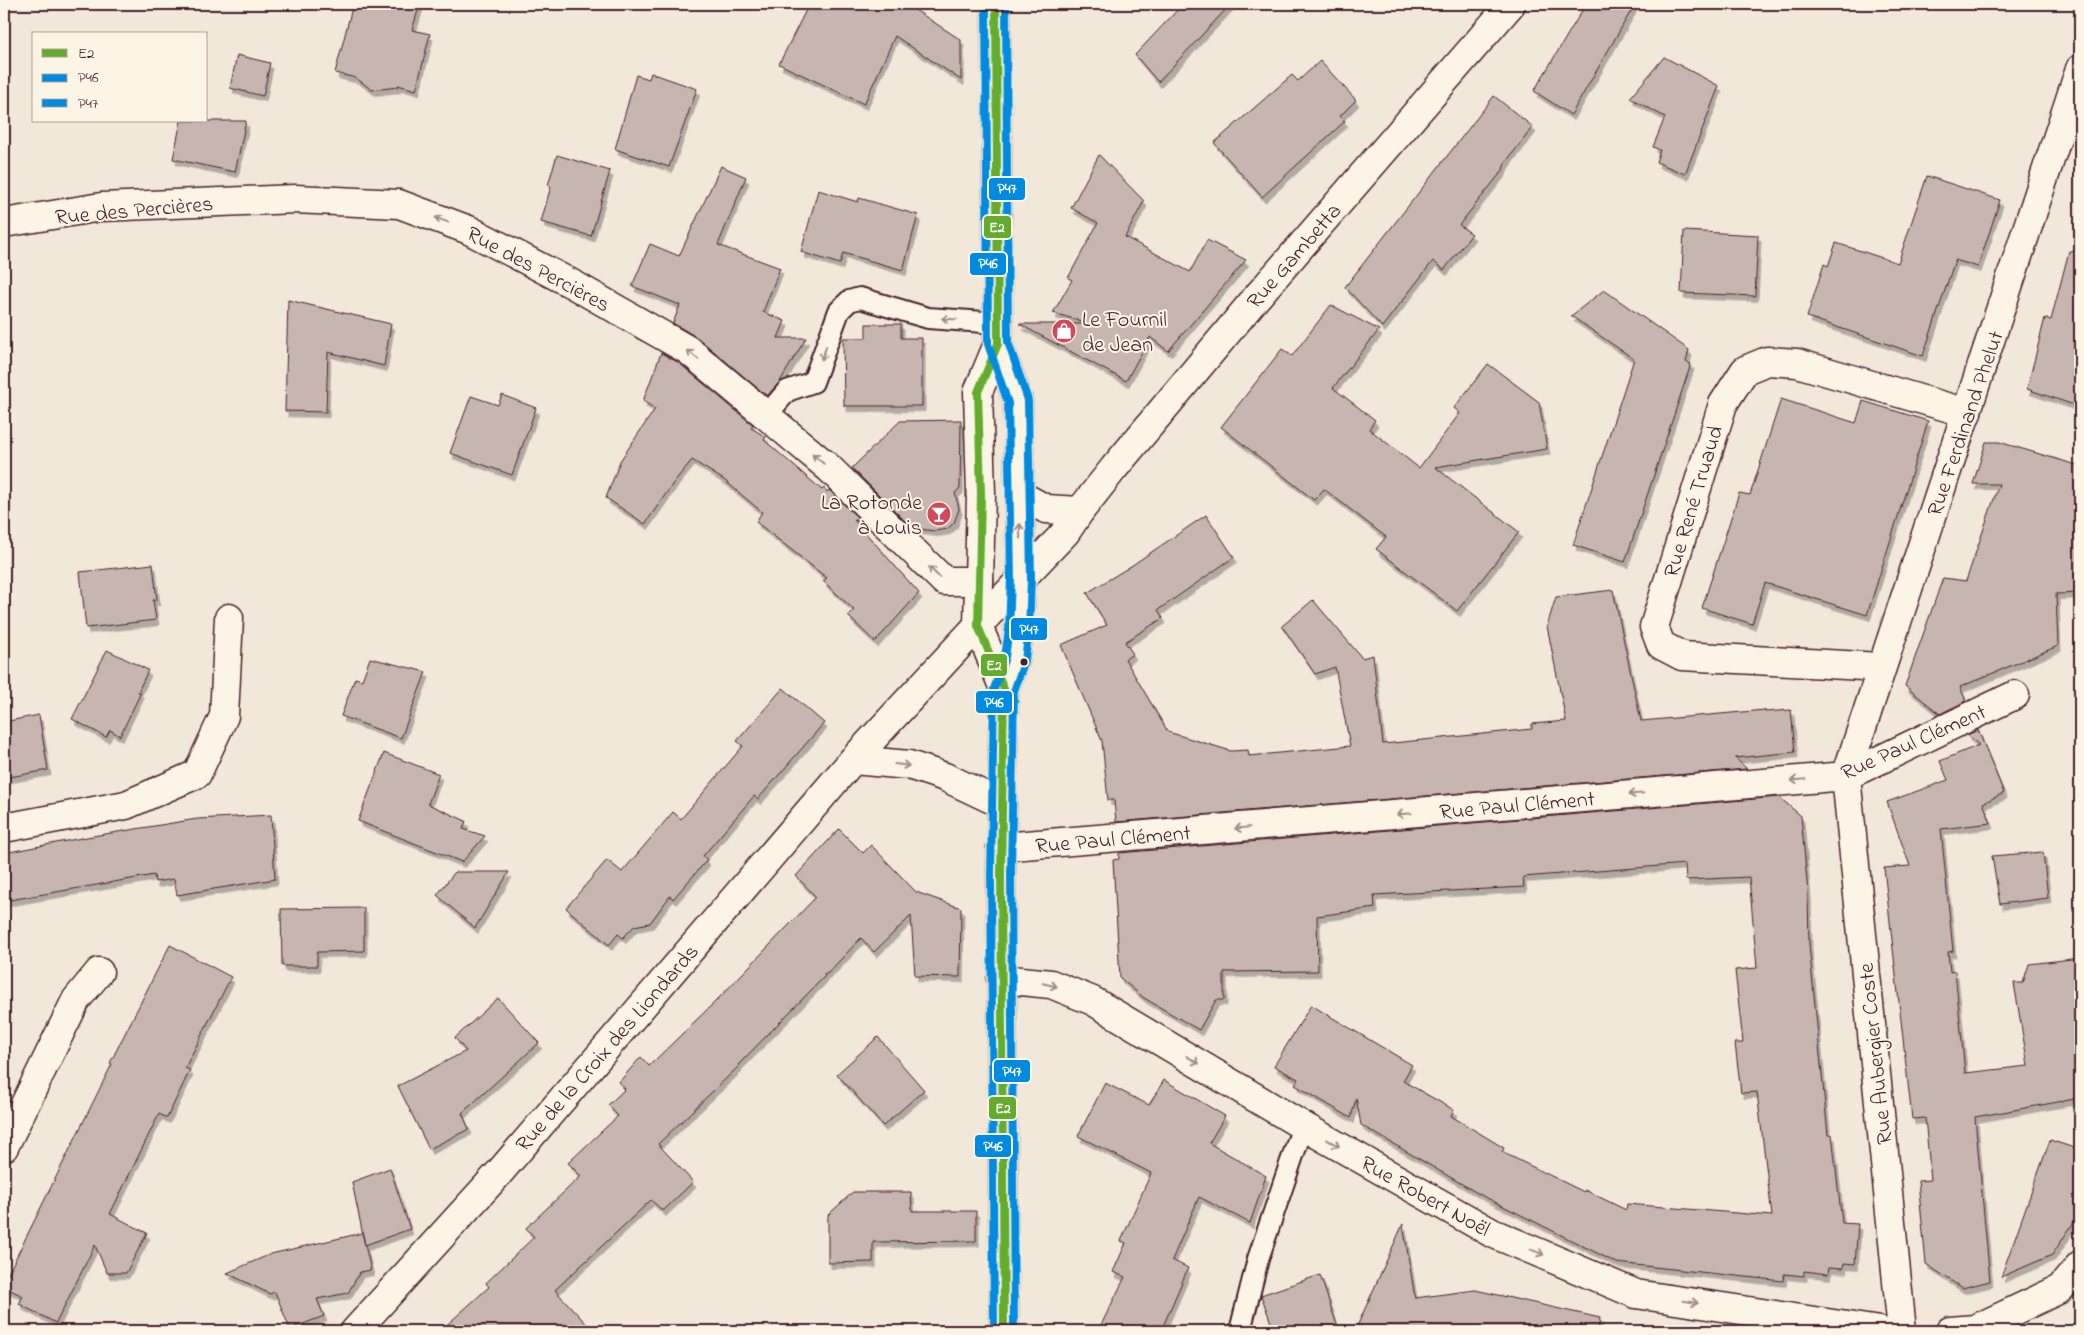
<svg xmlns="http://www.w3.org/2000/svg" width="2084" height="1335" font-family="'Indie Flower',sans-serif">
<style>
.building{fill:#c7b6af;stroke:#4a1f2b;filter:url(#shadow)}
.lines{fill:none;stroke-linecap:round;stroke-linejoin:round}
.service-casing{stroke:#4a1f2b;stroke-width:24}
.minor-casing{stroke:#4a1f2b;stroke-width:31}
.primary-casing{stroke:#4a1f2b;stroke-width:31}
.service{stroke:#fcf5e5;stroke-width:20}
.minor{stroke:#fcf5e5;stroke-width:28}
.primary{stroke:#fcf5e5;stroke-width:28}
.bus-1-casing{stroke:#fcf5e5;stroke-width:11}
.bus-2-casing{stroke:#fcf5e5;stroke-width:11}
.bus-3-casing{stroke:#fcf5e5;stroke-width:11}
.bus-1{stroke:#64ac2e;stroke-width:8}
.bus-2{stroke:#008be0;stroke-width:8}
.bus-3{stroke:#008be0;stroke-width:8}
.oneway{stroke:#a38a88}
.bus-dot{fill:#4a1f2b;stroke:#fcf5e5;stroke-width:2}
.labels{text-anchor:middle;stroke-width:4;stroke-linejoin:round;paint-order:stroke}
.street-label{font-size:22px;fill:#4a1f2b;stroke:#fcf5e5}
.poi-label{font-size:22px;fill:#4a1f2b;stroke:#fcf5e5;text-anchor:start}
.line-badge{stroke:#fcf5e5;stroke-width:2}
.badge-label{font-size:14px;text-anchor:middle;font-weight:bold;fill:#fff}
</style>
<defs>
<filter id="shadow"><feDropShadow dx="3" dy="5.5" stdDeviation="0" flood-color="#0004"/></filter>
</defs>
<rect width="100%" height="100%" fill="#f1e8da"/>
<filter id="ink" filterUnits="userSpaceOnUse"><feTurbulence type="fractalNoise" baseFrequency=".02" numOctaves="2"/><feDisplacementMap in="SourceGraphic" scale="10" xChannelSelector="R" yChannelSelector="G"/><feConvolveMatrix kernelMatrix="1 2 1 2 8 2 1 2 1" color-interpolation-filters="sRGB"/></filter>
<g filter="url(#ink)">
<g class="building">
<path d="M 353,4 L 420,4 L 412,30 L 430,34 L 416,90 L 398,85 L 398,87 L 372,90 L 356,78 L 335,73 Z"/>
<path d="M 809,4 L 910,4 L 909,6 L 961,40 L 961,80 L 895,36 L 864,104 L 779,64 Z"/>
<path d="M 1183,4 L 1231,4 L 1158,82 L 1135,55 Z"/>
<path d="M 1586,4 L 1635,4 L 1571,115 L 1534,91 Z"/>
<path d="M 237,55 L 270,63 L 263,96 L 230,88 Z"/>
<path d="M 1664,57 L 1719,86 L 1685,174 L 1656,162 L 1660,150 L 1653,147 L 1665,117 L 1630,98 Z"/>
<path d="M 1320,61 L 1356,100 L 1340,116 L 1345,121 L 1262,197 L 1214,143 L 1292,75 L 1298,81 Z"/>
<path d="M 651,73 L 697,89 L 669,167 L 615,149 L 636,75 L 649,79 Z"/>
<path d="M 1494,96 L 1533,127 L 1505,163 L 1503,170 L 1459,225 L 1472,234 L 1444,270 L 1433,261 L 1382,327 L 1345,287 Z"/>
<path d="M 181,121 L 246,121 L 235,172 L 173,159 Z"/>
<path d="M 557,155 L 610,171 L 591,236 L 541,222 L 551,186 L 548,185 Z"/>
<path d="M 1099,155 L 1144,201 L 1125,237 L 1190,272 L 1207,240 L 1246,260 L 1168,351 L 1150,337 L 1126,381 L 1019,324 L 1085,324 L 1085,322 L 1053,313 L 1072,280 L 1068,278 L 1098,223 L 1071,208 Z"/>
<path d="M 721,166 L 746,177 L 718,245 L 780,268 L 763,312 L 785,321 L 778,338 L 806,338 L 779,383 L 767,396 L 698,338 L 673,323 L 680,305 L 632,286 L 650,244 L 679,256 Z"/>
<path d="M 1927,176 L 2000,200 L 1978,267 L 1955,260 L 1923,356 L 1807,317 L 1824,264 L 1828,266 L 1836,243 L 1898,263 Z"/>
<path d="M 818,190 L 858,202 L 859,198 L 918,215 L 903,270 L 843,253 L 840,264 L 801,252 Z"/>
<path d="M 1684,231 L 1758,235 L 1755,296 L 1681,293 Z"/>
<path d="M 2069,251 L 2080,252 L 2080,407 L 2027,389 L 2045,318 L 2051,320 Z"/>
<path d="M 1604,290 L 1689,350 L 1686,362 L 1691,364 L 1625,562 L 1573,545 L 1634,359 L 1571,316 Z"/>
<path d="M 288,300 L 391,324 L 384,366 L 328,352 L 326,412 L 285,411 Z"/>
<path d="M 1331,305 L 1379,330 L 1333,388 L 1375,420 L 1369,429 L 1419,468 L 1460,413 L 1454,408 L 1488,364 L 1539,402 L 1547,449 L 1435,467 L 1519,532 L 1457,611 L 1376,549 L 1386,537 L 1324,489 L 1314,500 L 1221,427 L 1282,349 L 1292,356 Z"/>
<path d="M 866,324 L 901,324 L 901,338 L 922,338 L 922,406 L 844,406 L 843,338 L 866,338 Z"/>
<path d="M 661,353 L 679,363 L 753,425 L 751,428 L 766,437 L 764,440 L 822,490 L 824,488 L 827,492 L 829,490 L 861,521 L 854,520 L 919,593 L 875,642 L 848,616 L 854,610 L 823,581 L 827,578 L 756,522 L 762,512 L 724,480 L 692,460 L 674,482 L 645,524 L 606,498 L 620,461 L 655,409 L 643,401 Z"/>
<path d="M 502,395 L 536,408 L 512,475 L 450,453 L 471,396 L 498,405 Z"/>
<path d="M 1781,399 L 1856,423 L 1863,401 L 1928,421 L 1867,615 L 1765,583 L 1752,624 L 1702,608 L 1739,493 L 1750,495 Z"/>
<path d="M 961,420 L 960,488 L 955,493 L 959,509 L 954,523 L 947,529 L 935,531 L 912,528 L 852,468 L 900,421 Z"/>
<path d="M 1986,442 L 1999,442 L 2080,466 L 2080,593 L 2056,594 L 2058,646 L 1960,687 L 1966,701 L 1940,714 L 1905,686 L 1943,578 L 1966,581 L 1999,484 L 1973,484 Z"/>
<path d="M 1206,515 L 1234,557 L 1158,610 L 1163,618 L 1125,642 L 1133,654 L 1125,659 L 1168,732 L 1231,751 L 1248,750 L 1249,756 L 1350,746 L 1335,667 L 1315,674 L 1282,626 L 1313,600 L 1362,658 L 1373,655 L 1383,744 L 1532,729 L 1532,724 L 1566,721 L 1547,626 L 1556,597 L 1613,590 L 1641,721 L 1765,710 L 1765,712 L 1791,710 L 1795,752 L 1735,758 L 1747,769 L 1116,822 L 1114,800 L 1108,800 L 1102,741 L 1061,645 L 1107,625 L 1087,593 L 1131,566 Z"/>
<path d="M 153,564 L 157,600 L 153,600 L 156,620 L 86,628 L 80,572 Z"/>
<path d="M 107,650 L 148,670 L 138,692 L 141,692 L 120,736 L 110,730 L 106,737 L 72,719 Z"/>
<path d="M 370,658 L 426,672 L 401,738 L 341,716 L 355,678 L 362,680 Z"/>
<path d="M 783,688 L 824,723 L 758,799 L 754,796 L 703,856 L 707,860 L 673,899 L 670,896 L 650,923 L 634,926 L 623,938 L 618,934 L 609,945 L 566,908 L 607,860 L 622,872 L 673,812 L 681,819 L 743,746 L 737,741 Z"/>
<path d="M 39,715 L 48,770 L 4,778 L 4,722 Z"/>
<path d="M 1978,730 L 2004,793 L 1983,803 L 1991,823 L 1941,829 L 1953,951 L 1948,952 L 1950,972 L 1955,971 L 1965,1073 L 2028,1066 L 2014,983 L 2023,983 L 2029,964 L 2080,958 L 2080,1098 L 1975,1117 L 1990,1281 L 1962,1288 L 1926,1264 L 1918,1181 L 1931,1180 L 1925,1118 L 1912,1119 L 1884,868 L 1910,866 L 1887,802 L 1948,780 L 1940,761 L 1979,745 L 1967,735 Z"/>
<path d="M 384,753 L 439,774 L 428,804 L 466,821 L 463,829 L 485,836 L 462,862 L 358,821 Z"/>
<path d="M 1779,797 L 1801,816 L 1808,893 L 1809,945 L 1828,1135 L 1832,1134 L 1842,1223 L 1858,1224 L 1855,1264 L 1844,1263 L 1843,1268 L 1829,1267 L 1828,1274 L 1804,1271 L 1804,1276 L 1784,1274 L 1783,1281 L 1617,1263 L 1479,1194 L 1361,1125 L 1356,1098 L 1351,1118 L 1295,1085 L 1298,1079 L 1274,1066 L 1311,1005 L 1412,1065 L 1403,1081 L 1454,1110 L 1451,1116 L 1504,1148 L 1502,1152 L 1584,1192 L 1585,1190 L 1626,1210 L 1627,1204 L 1772,1216 L 1757,1092 L 1741,1093 L 1735,1043 L 1743,1043 L 1735,970 L 1757,968 L 1749,877 L 1686,880 L 1685,864 L 1523,877 L 1524,887 L 1374,895 L 1375,908 L 1317,916 L 1318,971 L 1224,972 L 1224,1000 L 1216,1000 L 1199,1030 L 1144,998 L 1120,978 L 1113,860 L 1119,859 L 1119,853 Z"/>
<path d="M 271,815 L 275,879 L 177,895 L 174,879 L 155,882 L 154,875 L 4,901 L 4,853 L 87,837 L 197,819 Z"/>
<path d="M 839,829 L 863,853 L 871,845 L 916,892 L 961,908 L 960,977 L 915,976 L 911,916 L 874,952 L 861,938 L 827,974 L 823,974 L 825,976 L 738,1065 L 739,1066 L 658,1144 L 693,1182 L 663,1211 L 651,1200 L 555,1290 L 593,1331 L 440,1331 L 489,1287 L 486,1283 L 534,1237 L 526,1228 L 581,1176 L 568,1163 L 618,1116 L 608,1105 L 625,1089 L 619,1082 L 641,1057 L 649,1066 L 718,999 L 816,897 L 796,876 Z"/>
<path d="M 2043,852 L 2048,898 L 2000,904 L 1992,856 Z"/>
<path d="M 455,872 L 509,872 L 475,928 L 437,895 Z"/>
<path d="M 364,908 L 364,951 L 317,952 L 317,966 L 282,966 L 281,909 Z"/>
<path d="M 170,945 L 231,977 L 185,1068 L 190,1070 L 167,1118 L 159,1114 L 110,1214 L 147,1233 L 126,1273 L 107,1273 L 95,1245 L 56,1323 L 19,1304 L 23,1296 L 4,1287 L 4,1282 L 112,1064 L 110,1063 Z"/>
<path d="M 498,998 L 539,1043 L 462,1113 L 469,1129 L 429,1149 L 398,1086 L 466,1051 L 455,1038 Z"/>
<path d="M 878,1037 L 924,1090 L 883,1126 L 837,1074 Z"/>
<path d="M 1164,1080 L 1225,1116 L 1209,1143 L 1266,1176 L 1250,1223 L 1199,1197 L 1172,1260 L 1188,1268 L 1161,1331 L 1098,1331 L 1125,1277 L 1113,1272 L 1126,1243 L 1121,1241 L 1151,1173 L 1078,1136 L 1105,1083 L 1149,1105 Z"/>
<path d="M 2050,1140 L 2080,1150 L 2080,1213 L 2052,1255 L 2001,1277 Z"/>
<path d="M 390,1168 L 410,1229 L 365,1245 L 352,1182 Z"/>
<path d="M 853,1192 L 911,1192 L 912,1211 L 976,1211 L 976,1241 L 873,1242 L 873,1262 L 828,1263 L 828,1215 Z"/>
<path d="M 1403,1224 L 1415,1298 L 1475,1290 L 1489,1293 L 1600,1318 L 1598,1331 L 1355,1331 Z"/>
<path d="M 362,1233 L 371,1270 L 360,1272 L 348,1293 L 317,1299 L 324,1316 L 290,1329 L 275,1292 L 270,1294 L 227,1273 L 271,1254 Z"/>
<path d="M 1320,1275 L 1339,1331 L 1274,1331 L 1261,1295 Z"/>
</g>
<g class="lines">
<defs>
<g id="service">
<path d="M 766,416 L 787,391 L 813,382 L 839,311 L 849,301 L 860,298 L 928,318 L 998,323"/>
<path d="M 1240,1331 L 1258,1259 L 1303,1126"/>
</g>
<g id="minor">
<path d="M 4,223 L 101,207 L 295,199 L 399,204 L 469,230 L 574,285 L 688,350 L 829,468 L 944,581 L 979,581"/>
<path d="M 1020,495 L 1046,509 L 1080,511"/>
<path d="M 1021,579 L 1066,532 L 1080,511 L 1114,468 L 1256,298 L 1511,4"/>
<path d="M 1881,667 L 1682,656 L 1661,645 L 1654,627 L 1723,404 L 1745,370 L 1767,361 L 1797,363 L 1967,413"/>
<path d="M 4,828 L 126,805 L 197,774 L 224,716 L 229,618"/>
<path d="M 1001,847 L 1846,776 L 2015,695"/>
<path d="M 1001,979 L 1051,984 L 1093,1001 L 1303,1126 L 1492,1233 L 1636,1294 L 1880,1331"/>
<path d="M 4,1147 L 76,1000 L 99,972"/>
<path d="M 1902,1331 L 1846,776 L 2080,69"/>
<path d="M 1950,1331 L 1975,1329 L 2060,1289 L 2080,1265"/>
</g>
<g id="primary">
<path d="M 996,4 L 998,344 L 1018,401 L 1021,579 L 1019,630 L 1015,659 L 1004,689 L 1001,875 L 1004,1331"/>
<path d="M 998,344 L 978,392 L 981,494 L 978,626 L 1004,689"/>
<path d="M 853,760 L 909,765 L 945,777 L 1002,804"/>
<path d="M 355,1331 L 499,1173 L 853,760 L 1021,579"/>
</g>
</defs>
<use href="#service" class="service-casing"/>
<use href="#minor" class="minor-casing"/>
<use href="#primary" class="primary-casing"/>
<use href="#service" class="service"/>
<use href="#minor" class="minor"/>
<use href="#primary" class="primary"/>
<defs>
<path id="bus-1" d="M 996,4 L 998,344 L 978,392 L 981,494 L 978,626 L 1004,689 L 1001,875 L 1004,1331"/>
<path id="bus-2" d="M 986,4 L 988,344 L 1008,403 L 1011,579 L 1009,629 L 1005,657 L 994,689 L 991,875 L 994,1331"/>
<path id="bus-3" d="M 1006,4 L 1008,342 L 1028,400 L 1031,579 L 1029,630 L 1025,660 L 1014,691 L 1011,875 L 1014,1331"/>
</defs>
<use href="#bus-1" class="bus-1-casing"/>
<use href="#bus-2" class="bus-2-casing"/>
<use href="#bus-3" class="bus-3-casing"/>
<use href="#bus-1" class="bus-1"/>
<use href="#bus-2" class="bus-2"/>
<use href="#bus-3" class="bus-3"/>
</g>
<defs><path id="oneway-shaft" d="M-6 0H5M1.5-3L5.5 0L1.5 3" fill="none" stroke-width="1.6" stroke-linecap="round" stroke-linejoin="round" transform="scale(1.25)"/></defs>
<g class="oneway">
<use href="#oneway-shaft" transform="translate(442 220) rotate(-160)"/>
<use href="#oneway-shaft" transform="translate(949 319) rotate(-176)"/>
<use href="#oneway-shaft" transform="translate(824 353) rotate(109)"/>
<use href="#oneway-shaft" transform="translate(693 355) rotate(-141)"/>
<use href="#oneway-shaft" transform="translate(818 459) rotate(-140)"/>
<use href="#oneway-shaft" transform="translate(1020 531) rotate(-91)"/>
<use href="#oneway-shaft" transform="translate(934 572) rotate(-135)"/>
<use href="#oneway-shaft" transform="translate(902 765) rotate(7)"/>
<use href="#oneway-shaft" transform="translate(1798 780) rotate(175)"/>
<use href="#oneway-shaft" transform="translate(1636 794) rotate(175)"/>
<use href="#oneway-shaft" transform="translate(1404 814) rotate(175)"/>
<use href="#oneway-shaft" transform="translate(1242 828) rotate(175)"/>
<use href="#oneway-shaft" transform="translate(1050 985) rotate(13)"/>
<use href="#oneway-shaft" transform="translate(1193 1060) rotate(31)"/>
<use href="#oneway-shaft" transform="translate(1333 1143) rotate(29)"/>
<use href="#oneway-shaft" transform="translate(1537 1252) rotate(23)"/>
<use href="#oneway-shaft" transform="translate(1691 1302) rotate(9)"/>
</g>
</g>
<defs>
<symbol id="shop-disc" viewBox="-11 -11 22 22"><circle r="9.5" fill="#d1495b" stroke="#fcf5e5"/><path d="M-5-2.5h2.3a2.7 3.5 0 0 1 5.4 0H5L5.5 6h-11ZM-1.5-2.5h3a1.5 2.3 0 0 0-3 0Z" fill="#fff"/></symbol>
<symbol id="bar-disc" viewBox="-11 -11 22 22"><circle r="9.5" fill="#d1495b" stroke="#fcf5e5"/><path d="M-6-5H6L.8 .8V4.5H3.5V6h-7V4.5H-.8V.8Z" fill="#fff"/></symbol>
</defs>
<g fill-rule="evenodd">
<use href="#shop-disc" x="1050" y="317" width="28" height="28"/>
<use href="#bar-disc" x="925" y="500" width="28" height="28"/>
</g>
<circle class="bus-dot" cx="1024" cy="662" r="4.5"/>
<g class="labels">
<g class="street-label">
<text transform="translate(134 209) rotate(-5)" y="8">Rue des Percières</text>
<text transform="translate(1293 255) rotate(-49)" y="8">Rue Gambetta</text>
<text transform="translate(539 268) rotate(28)" y="8">Rue des Percières</text>
<text transform="translate(1964 423) rotate(-71)" y="8">Rue Ferdinand Phelut</text>
<text transform="translate(1692 501) rotate(-73)" y="8">Rue René Truaud</text>
<text transform="translate(1913 741) rotate(-24)" y="8">Rue Paul Clément</text>
<text transform="translate(1517 804) rotate(-5)" y="8">Rue Paul Clément</text>
<text transform="translate(1113 838) rotate(-5)" y="8">Rue Paul Clément</text>
<text transform="translate(606 1047) rotate(-49)" y="8">Rue de la Croix des Liondards</text>
<text transform="translate(1874 1054) rotate(-96)" y="8">Rue Aubergier Coste</text>
<text transform="translate(1426 1195) rotate(29)" y="8">Rue Robert Noël</text>
</g>
<g class="poi-label">
<text x="1082" y="326">Le Fournil<tspan x="1082" dy="25">de Jean</tspan></text>
<text x="922" y="509" text-anchor="end">La Rotonde<tspan x="922" dy="25">à Louis</tspan></text>
</g>
</g>
<g class="line-badge">
<rect x="988" y="177" width="38" height="24" rx="5" fill="#008be0"/>
<rect x="983" y="215" width="29" height="24" rx="5" fill="#64ac2e"/>
<rect x="969" y="252" width="38" height="24" rx="5" fill="#008be0"/>
<rect x="1010" y="617" width="38" height="24" rx="5" fill="#008be0"/>
<rect x="980" y="653" width="28" height="24" rx="5" fill="#64ac2e"/>
<rect x="975" y="690" width="38" height="24" rx="5" fill="#008be0"/>
<rect x="993" y="1059" width="38" height="24" rx="5" fill="#008be0"/>
<rect x="988" y="1096" width="29" height="24" rx="5" fill="#64ac2e"/>
<rect x="974" y="1134" width="38" height="24" rx="5" fill="#008be0"/>
</g>
<g class="badge-label">
<text x="1007" y="193">P47</text>
<text x="997" y="232">E2</text>
<text x="988" y="268">P46</text>
<text x="1029" y="634">P47</text>
<text x="994" y="670">E2</text>
<text x="994" y="707">P46</text>
<text x="1012" y="1076">P47</text>
<text x="1003" y="1113">E2</text>
<text x="993" y="1151">P46</text>
</g>
<rect width="2084" height="1335" fill="none" stroke="#fcf5e5" stroke-width="20"/>
<rect x="10" y="10" width="2064" height="1315" fill="none" stroke="#4a1f2b" stroke-width="2" filter="url(#ink)"/>
<rect x="32" y="32" width="175" height="90" fill="#fcf5e5" stroke="#b59f9b"/>
<rect x="42" y="49" width="25" height="8" fill="#64ac2e" stroke="#b59f9b"/>
<text x="78" y="58" font-size="15" fill="#4a1f2b">E2</text>
<rect x="42" y="74" width="25" height="8" fill="#008be0" stroke="#b59f9b"/>
<text x="78" y="82" font-size="15" fill="#4a1f2b">P46</text>
<rect x="42" y="99" width="25" height="8" fill="#008be0" stroke="#b59f9b"/>
<text x="78" y="108" font-size="15" fill="#4a1f2b">P47</text>
</svg>
